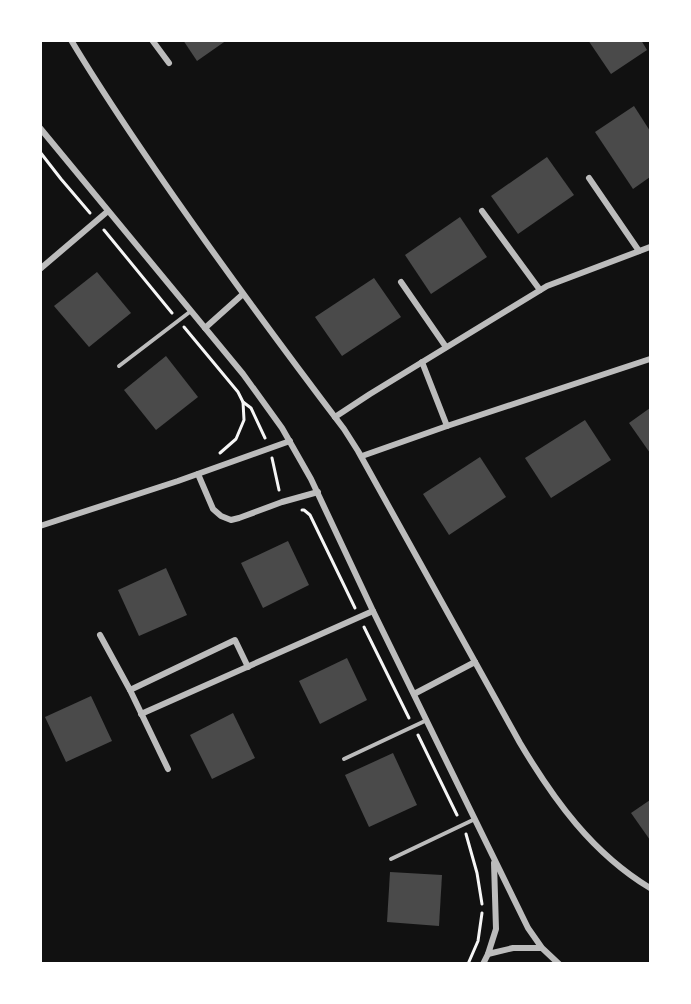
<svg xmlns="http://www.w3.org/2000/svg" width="691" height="1004" font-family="'Fira Sans Condensed',sans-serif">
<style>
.building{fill:#4a4a4a}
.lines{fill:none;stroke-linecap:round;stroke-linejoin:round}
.path{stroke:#f5f5f5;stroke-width:3}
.service{stroke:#bcbcbc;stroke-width:4}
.minor{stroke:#bcbcbc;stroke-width:6}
</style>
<rect width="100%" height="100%" fill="#111"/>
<g class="building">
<path d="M 183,40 L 227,40 L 197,61 Z"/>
<path d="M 588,40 L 641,40 L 647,50 L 611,74 Z"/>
<path d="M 634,106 L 650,131 L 650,177 L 633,189 L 595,132 Z"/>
<path d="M 547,157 L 574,195 L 518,234 L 491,196 Z"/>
<path d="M 460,217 L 487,257 L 431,294 L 405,255 Z"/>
<path d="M 97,272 L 131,313 L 89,347 L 54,306 Z"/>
<path d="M 374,278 L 401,317 L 342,356 L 315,317 Z"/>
<path d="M 166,356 L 198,397 L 156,430 L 124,390 Z"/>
<path d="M 650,408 L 650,453 L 629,423 Z"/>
<path d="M 585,420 L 611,460 L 551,498 L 525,458 Z"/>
<path d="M 480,457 L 506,497 L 449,535 L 423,494 Z"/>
<path d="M 288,541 L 309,585 L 263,608 L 241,563 Z"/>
<path d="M 166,568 L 187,615 L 139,636 L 118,590 Z"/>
<path d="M 347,658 L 367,700 L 320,724 L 299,681 Z"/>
<path d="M 91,696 L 112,741 L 66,762 L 45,717 Z"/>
<path d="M 233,713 L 255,758 L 212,779 L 190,735 Z"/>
<path d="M 393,753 L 417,805 L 369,827 L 345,775 Z"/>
<path d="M 650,800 L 650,840 L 631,813 Z"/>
<path d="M 390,872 L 442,875 L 439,926 L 387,922 Z"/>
</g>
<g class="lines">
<g class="path">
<path d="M 40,152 L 61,179 L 90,213"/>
<path d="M 104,230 L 172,313"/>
<path d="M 184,327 L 238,392 L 243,402 L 244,420 L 236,439 L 220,453"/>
<path d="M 243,402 L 251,408 L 265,438"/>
<path d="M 272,458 L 279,490"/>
<path d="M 302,510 L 304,510 L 310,515 L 355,608"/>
<path d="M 364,627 L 409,718"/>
<path d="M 418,735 L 457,815"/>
<path d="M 466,834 L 477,873 L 482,904"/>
<path d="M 468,964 L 478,941 L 482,913"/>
</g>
<g class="service">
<path d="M 119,366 L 191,311"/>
<path d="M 344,759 L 427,720"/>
<path d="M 391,859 L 475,819"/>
</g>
<g class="minor">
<path d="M 71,40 C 113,110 159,176 206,242 C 251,305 297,367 344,429 L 358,451 L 520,743 C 554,800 592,853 650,888"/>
<path d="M 152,40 L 169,63"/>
<path d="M 40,128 L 243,374 L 282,428 L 311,479 L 373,611 L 528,928 L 542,948 L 559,964"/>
<path d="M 589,178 L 639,251"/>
<path d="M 482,211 L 540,290"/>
<path d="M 40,269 L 108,211"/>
<path d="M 401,282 L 446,347"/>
<path d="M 205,328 L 243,294"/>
<path d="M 422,362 L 447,426"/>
<path d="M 335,417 L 370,394 L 547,286 L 650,247"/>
<path d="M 362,456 L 447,426 L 650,359"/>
<path d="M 198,474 L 213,509 L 221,516 L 231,520 L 239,518 L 282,502 L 318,492"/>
<path d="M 40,526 L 178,481 L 290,441"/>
<path d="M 100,635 L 130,690 L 168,769"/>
<path d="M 130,690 L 235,640 L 248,667"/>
<path d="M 414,694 L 475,662"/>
<path d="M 141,714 L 373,611"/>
<path d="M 494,863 L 496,929 L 488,954 L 513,948 L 541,948"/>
<path d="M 483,964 L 488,954"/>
</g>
</g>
<rect width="691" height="1004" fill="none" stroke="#ffffff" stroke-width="84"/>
</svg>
